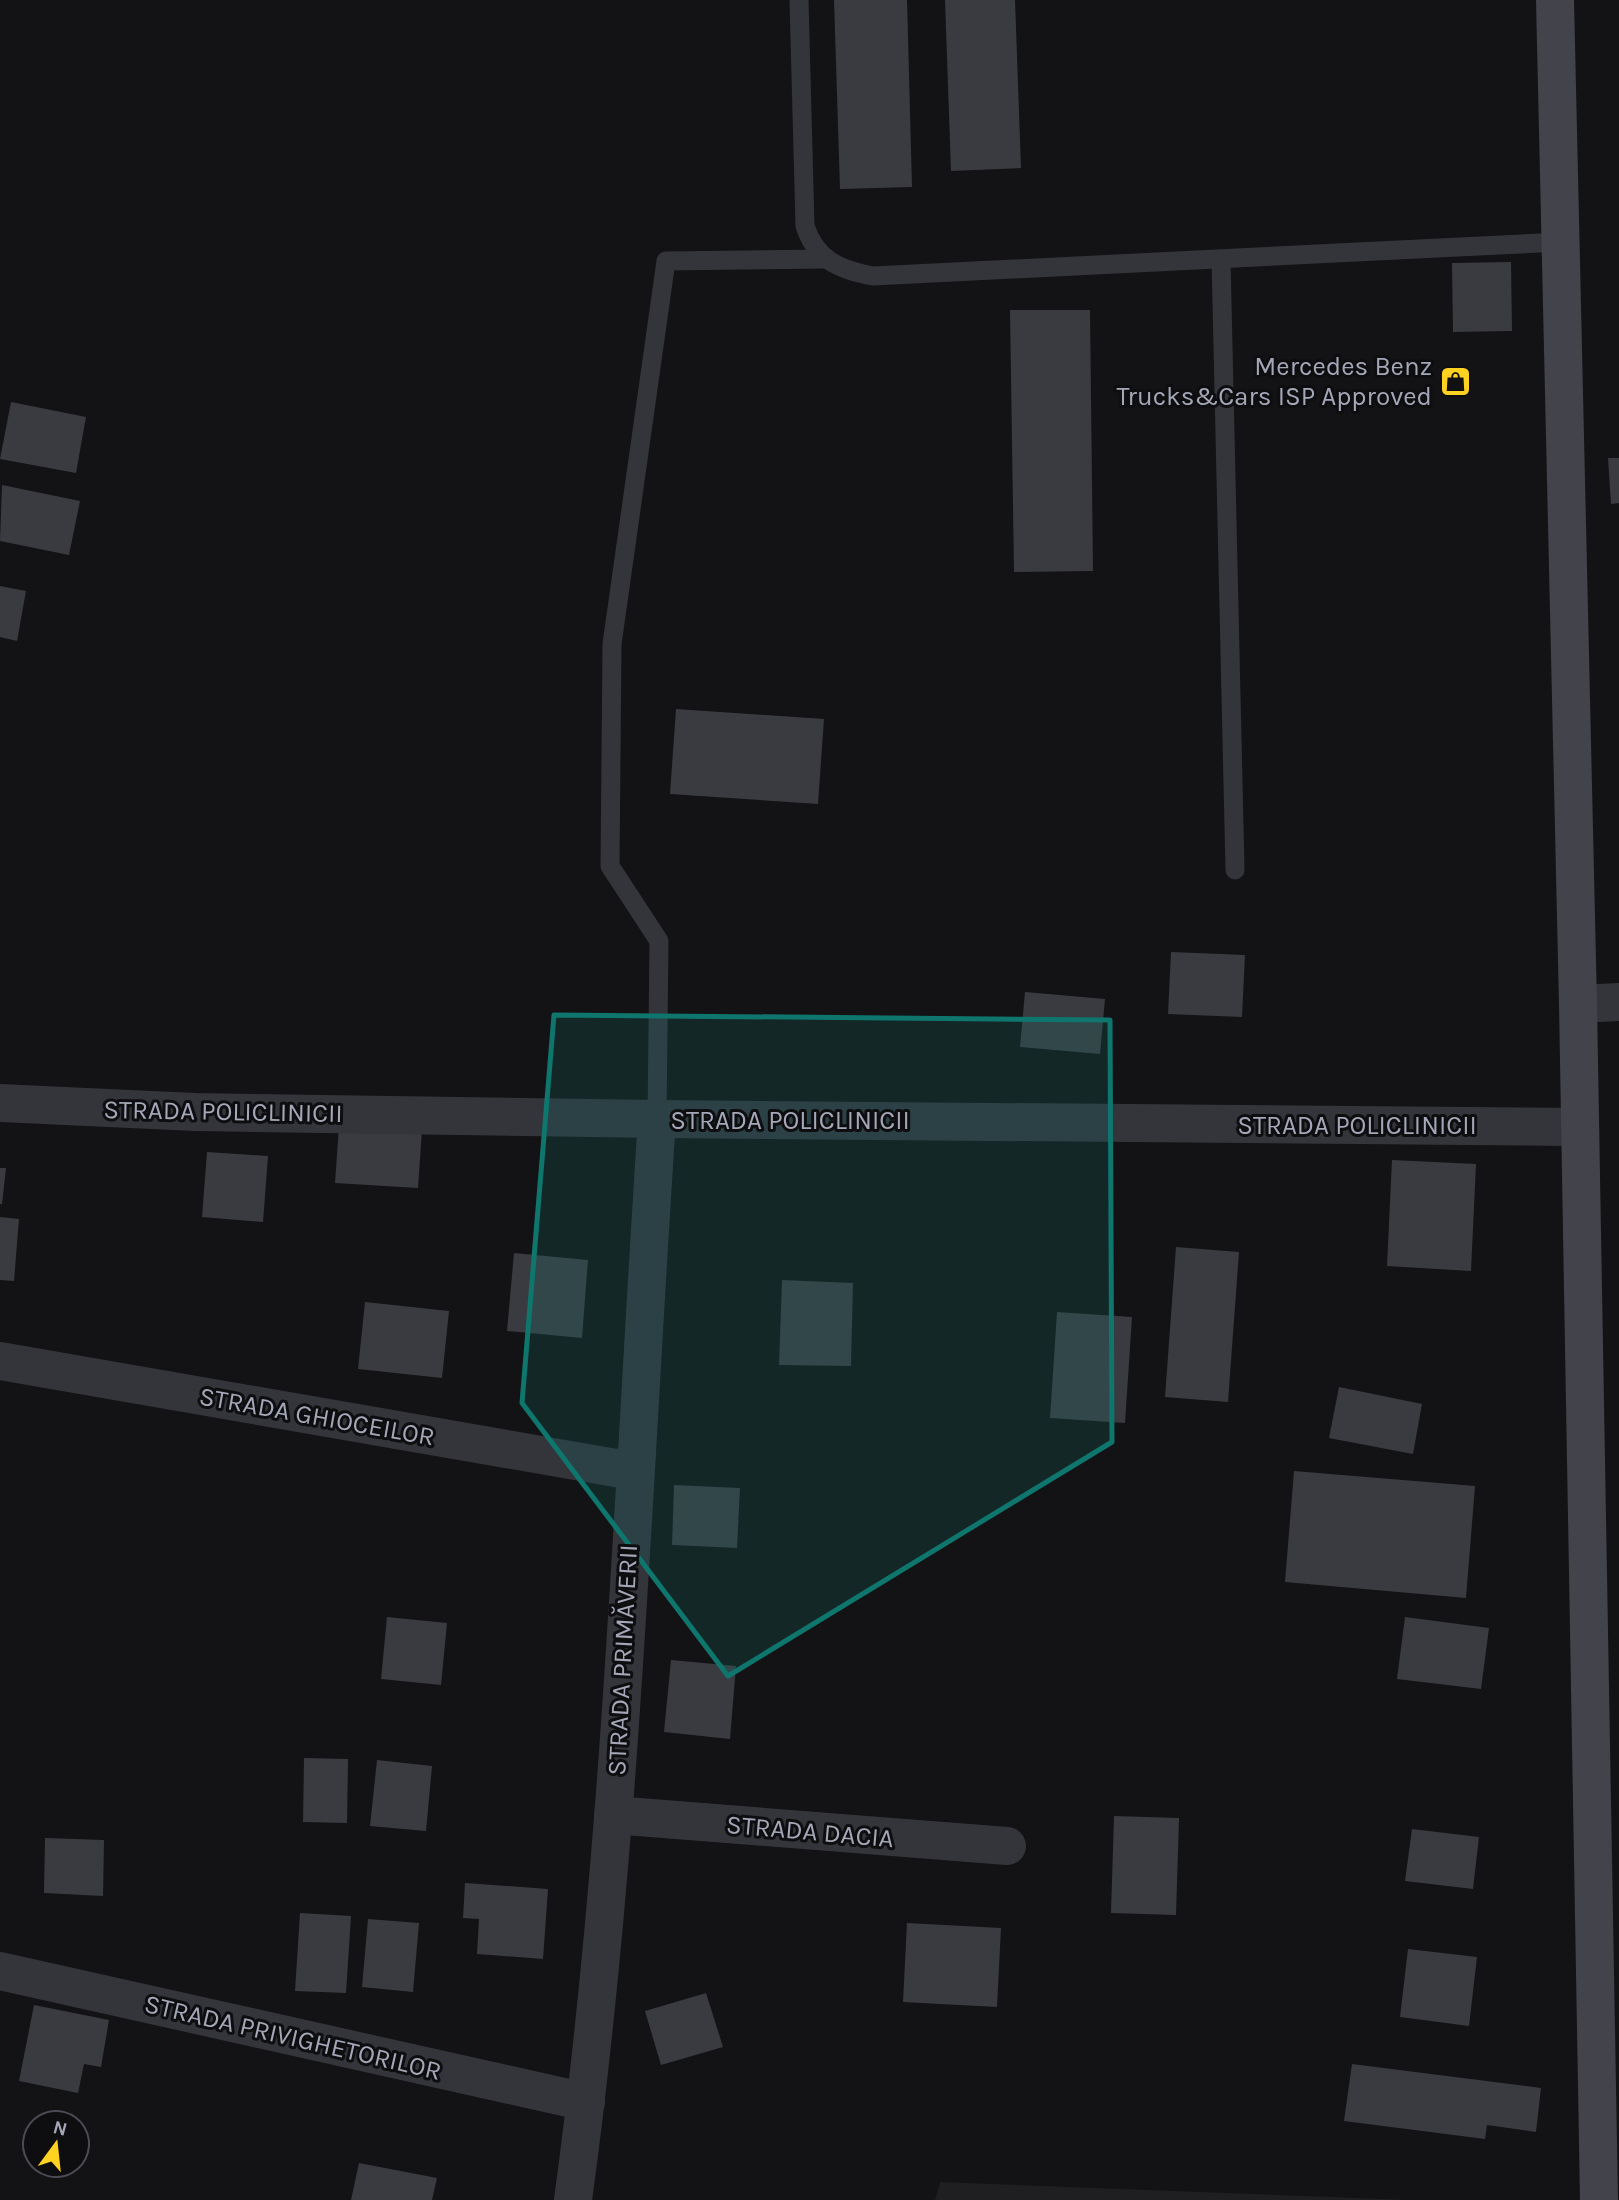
<svg xmlns="http://www.w3.org/2000/svg" width="1619" height="2200" font-family="Karla,sans-serif">
<style>
.built{fill:#1f1f22}
.building{fill:#3a3b40}
.lines{fill:none;stroke-linecap:round;stroke-linejoin:round}
.service{stroke:#34343b;stroke-width:19}
.minor{stroke:#34343b;stroke-width:38}
.secondary{stroke:#42434b;stroke-width:38}
.marked{fill:#0f766e;fill-opacity:0.2;stroke:#0f766e;stroke-width:5;stroke-linejoin:round}
.labels{text-anchor:middle;stroke-width:6;stroke-linejoin:round;paint-order:stroke}
.poi-label{font-size:26px;fill:#a3a7b7;stroke:#0e0e10;text-anchor:end}
.street-label{font-size:26px;fill:#a3a7b7;stroke:#0e0e10}
</style>
<rect width="100%" height="100%" fill="#131315"/>
<path class="built" d="M 940,2182 L 1410,2200 L 935,2200 Z"/>
<g class="building">
<path d="M 834,0 L 907,0 L 912,187 L 840,189 Z"/>
<path d="M 945,0 L 1015,0 L 1021,168 L 951,171 Z"/>
<path d="M 1511,262 L 1512,331 L 1453,332 L 1452,263 Z"/>
<path d="M 1010,310 L 1090,310 L 1093,571 L 1014,572 Z"/>
<path d="M 11,402 L 86,417 L 76,473 L 0,459 Z"/>
<path d="M 1608,458 L 1619,458 L 1619,503 L 1611,504 Z"/>
<path d="M 2,485 L 80,501 L 69,555 L 0,541 Z"/>
<path d="M 0,586 L 26,591 L 17,641 L 0,637 Z"/>
<path d="M 676,709 L 824,719 L 818,804 L 670,794 Z"/>
<path d="M 1171,952 L 1245,955 L 1242,1017 L 1168,1014 Z"/>
<path d="M 1025,992 L 1105,999 L 1100,1054 L 1020,1047 Z"/>
<path d="M 339,1126 L 422,1130 L 418,1188 L 335,1183 Z"/>
<path d="M 207,1152 L 268,1156 L 263,1222 L 202,1217 Z"/>
<path d="M 1392,1160 L 1476,1164 L 1471,1271 L 1387,1266 Z"/>
<path d="M 0,1168 L 6,1168 L 2,1204 L 0,1204 Z"/>
<path d="M 0,1217 L 19,1219 L 14,1281 L 0,1280 Z"/>
<path d="M 1176,1247 L 1239,1252 L 1228,1402 L 1165,1397 Z"/>
<path d="M 514,1253 L 588,1260 L 582,1338 L 507,1331 Z"/>
<path d="M 782,1280 L 853,1283 L 851,1366 L 779,1365 Z"/>
<path d="M 365,1302 L 449,1311 L 442,1378 L 358,1369 Z"/>
<path d="M 1057,1312 L 1132,1317 L 1125,1423 L 1050,1418 Z"/>
<path d="M 1339,1387 L 1422,1404 L 1413,1454 L 1329,1438 Z"/>
<path d="M 1294,1471 L 1475,1486 L 1466,1598 L 1285,1582 Z"/>
<path d="M 674,1485 L 740,1488 L 737,1548 L 672,1545 Z"/>
<path d="M 387,1617 L 447,1623 L 441,1685 L 381,1679 Z"/>
<path d="M 1405,1617 L 1489,1628 L 1481,1689 L 1397,1679 Z"/>
<path d="M 671,1660 L 736,1666 L 730,1739 L 664,1732 Z"/>
<path d="M 304,1758 L 348,1759 L 347,1823 L 303,1822 Z"/>
<path d="M 377,1760 L 432,1766 L 426,1831 L 370,1826 Z"/>
<path d="M 1114,1816 L 1179,1818 L 1176,1915 L 1111,1913 Z"/>
<path d="M 1412,1829 L 1479,1837 L 1473,1889 L 1405,1881 Z"/>
<path d="M 45,1838 L 104,1840 L 103,1896 L 44,1893 Z"/>
<path d="M 465,1883 L 548,1889 L 543,1959 L 477,1954 L 479,1919 L 463,1918 Z"/>
<path d="M 300,1913 L 351,1916 L 346,1993 L 295,1991 Z"/>
<path d="M 368,1919 L 419,1923 L 413,1992 L 362,1987 Z"/>
<path d="M 907,1923 L 1001,1928 L 997,2007 L 903,2002 Z"/>
<path d="M 1408,1949 L 1477,1957 L 1469,2026 L 1400,2017 Z"/>
<path d="M 706,1993 L 723,2047 L 661,2065 L 645,2011 Z"/>
<path d="M 34,2005 L 109,2020 L 101,2067 L 84,2064 L 78,2093 L 19,2081 Z"/>
<path d="M 1352,2064 L 1541,2088 L 1536,2132 L 1487,2125 L 1485,2139 L 1344,2121 Z"/>
<path d="M 359,2163 L 437,2178 L 432,2200 L 351,2200 Z"/>
</g>
<g class="lines">
<g class="service">
<path d="M 799,0 L 805,226 C 816,260 840,270 873,276 L 1560,242"/>
<path d="M 1221,259 L 1235,870"/>
<path d="M 657,1119 L 659,941 L 610,866 L 612,644 L 666,261 L 825,259"/>
</g>
<g class="minor">
<path d="M 1578,1004 L 1619,1002"/>
<path d="M 0,1103 L 195,1112 L 657,1119 L 1579,1127"/>
<path d="M 0,1361 L 633,1471"/>
<path d="M 613,1815 L 1007,1846"/>
<path d="M 0,1971 L 586,2102"/>
<path d="M 573,2200 C 622,1842 633,1479 657,1119"/>
</g>
<path class="secondary" d="M 1555,0 L 1578,1004 L 1599,2200"/>
</g>
<path class="marked" d="M 554,1015 L 1110,1020 L 1112,1442 L 728,1676 L 522,1403 Z"/>
<defs>
<symbol id="shop-square" viewBox="-11 -11 22 22"><rect x="-9" y="-9" width="18" height="18" rx="4" fill="#ffd121" stroke="#0e0e10"/><path d="M-5-2.5h2.3a2.7 3.5 0 0 1 5.4 0H5L5.5 6h-11ZM-1.5-2.5h3a1.5 2.3 0 0 0-3 0Z" fill="#111"/></symbol>
</defs>
<g fill-rule="evenodd">
<use href="#shop-square" x="1438" y="364" width="35" height="35"/>
</g>
<g class="labels">
<g class="poi-label">
<text x="1432" y="375">Mercedes Benz<tspan x="1432" dy="30">Trucks&amp;Cars ISP Approved</tspan></text>
</g>
<g class="street-label">
<text transform="translate(223 1111) rotate(1)" y="9">STRADA POLICLINICII</text>
<text x="790" y="1129">STRADA POLICLINICII</text>
<text x="1357" y="1134">STRADA POLICLINICII</text>
<text transform="translate(317 1416) rotate(10)" y="9">STRADA GHIOCEILOR</text>
<text transform="translate(622 1660) rotate(-87)" y="9">STRADA PRIMĂVERII</text>
<text transform="translate(810 1831) rotate(5)" y="9">STRADA DACIA</text>
<text transform="translate(293 2037) rotate(13)" y="9">STRADA PRIVIGHETORILOR</text>
</g>
</g>
<g transform="translate(56 2144) rotate(15)"><circle r="33" fill="#0e0e10" stroke="#4a4b53" stroke-width="2"/>
<path d="M0-5L12 26L0 18L-12 26Z" fill="#ffd121"/>
<text y="-10" font-size="19" font-weight="bold" text-anchor="middle" fill="#a3a7b7">N</text>
</g>
</svg>
